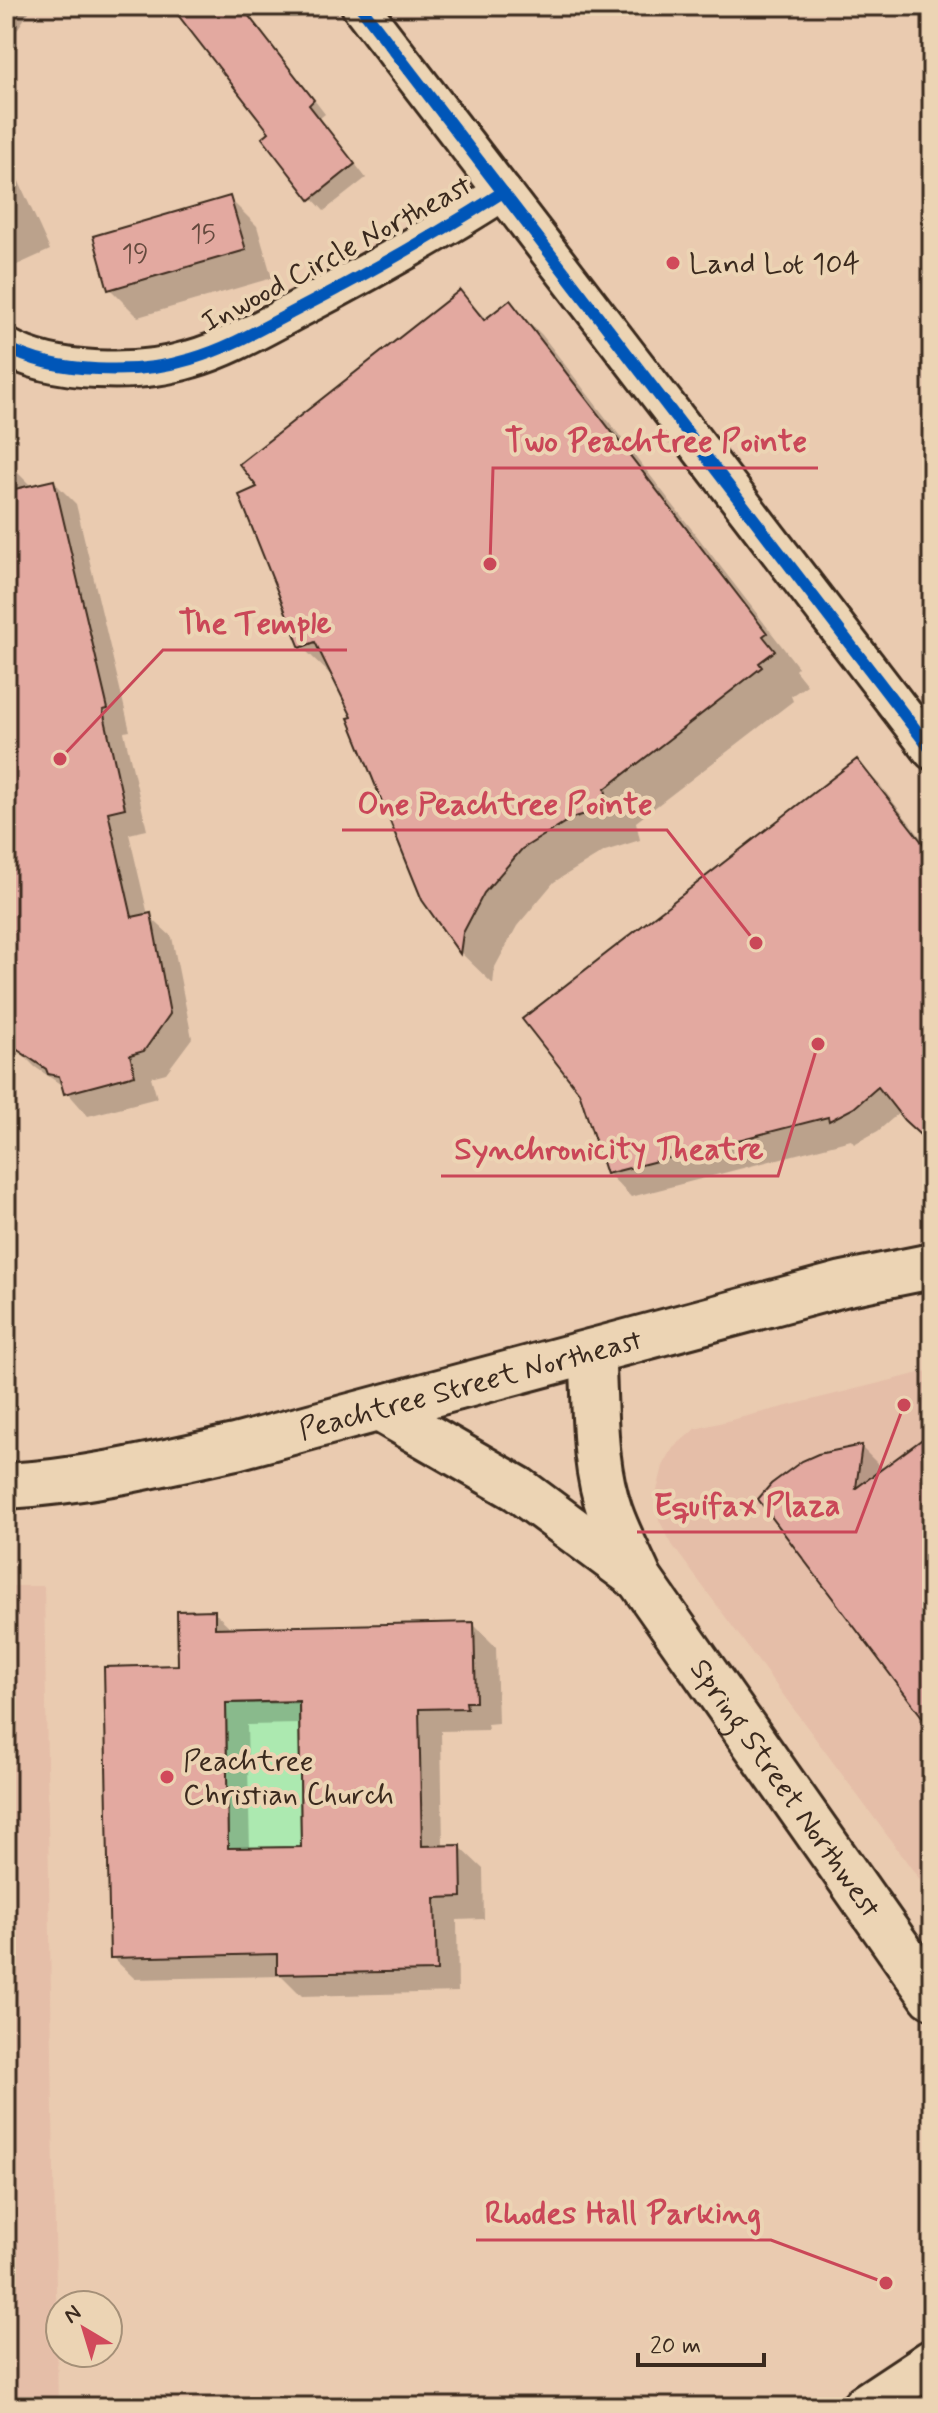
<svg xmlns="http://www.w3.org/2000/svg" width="938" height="2413" font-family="Mynerve,sans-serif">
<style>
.built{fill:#e5bea8}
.green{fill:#ace9b0;stroke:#748a67;stroke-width:2}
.shadow{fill:#0003;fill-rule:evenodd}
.building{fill:#e3a9a0;stroke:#3b2a1e;stroke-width:2;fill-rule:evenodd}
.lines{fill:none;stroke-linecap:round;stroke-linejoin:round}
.street-casing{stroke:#3b2a1e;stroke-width:42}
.primary-casing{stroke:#3b2a1e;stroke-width:50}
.highway-casing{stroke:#3b2a1e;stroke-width:50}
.street{stroke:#ecd4b4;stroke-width:36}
.primary{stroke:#ecd4b4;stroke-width:44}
.highway{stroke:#ecd4b4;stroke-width:44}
.cycleway-casing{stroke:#ecd4b4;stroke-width:17}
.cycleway{stroke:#0057b8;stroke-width:12}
.poi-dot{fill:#d1495b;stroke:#ecd4b4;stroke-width:3}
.labels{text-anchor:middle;stroke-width:8;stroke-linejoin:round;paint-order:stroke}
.number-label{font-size:26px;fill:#654a3e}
.street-label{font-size:30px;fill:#3b2a1e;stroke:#ecd4b4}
.poi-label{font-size:30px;fill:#3b2a1e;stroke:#ecd4b4;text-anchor:start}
.leader{fill:none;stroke:#ca4758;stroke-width:3}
.callout-dot{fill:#ca4758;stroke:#ecd4b4;stroke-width:3}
.callout-label{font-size:32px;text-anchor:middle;font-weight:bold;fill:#ca4758;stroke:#ecd4b4;stroke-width:8;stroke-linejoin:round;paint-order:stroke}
</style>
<rect width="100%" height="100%" fill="#eacbb0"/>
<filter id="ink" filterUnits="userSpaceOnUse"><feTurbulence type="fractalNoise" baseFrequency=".0125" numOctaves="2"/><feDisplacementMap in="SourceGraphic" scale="16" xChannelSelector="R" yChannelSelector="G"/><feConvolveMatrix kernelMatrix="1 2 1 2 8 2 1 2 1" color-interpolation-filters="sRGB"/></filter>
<g filter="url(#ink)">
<g class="built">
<path d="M 932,1370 L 932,1896 L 673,1546 L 659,1520 L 656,1495 L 663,1466 L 673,1448 L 695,1429 Z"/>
<path d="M 6,1586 L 44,1586 L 58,2407 L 6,2407 Z"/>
</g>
<path class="green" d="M 299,1702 L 301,1847 L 228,1849 L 226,1703 Z"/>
<g class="shadow">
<path d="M 6,6 L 33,6 L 6,46 Z"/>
<path d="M 172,6 L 242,6 L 325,114 L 320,118 L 366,178 L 324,211 L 312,198 L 271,133 Z"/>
<path d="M 6,153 L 50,250 L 6,270 Z"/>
<path d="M 229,198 L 257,226 L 272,278 L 138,317 L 110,289 Z"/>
<path d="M 460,292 L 487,320 L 509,302 L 542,335 L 798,667 L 795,670 L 807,685 L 791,696 L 793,701 L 636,822 L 640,840 L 605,851 L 554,882 L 517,926 L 495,967 L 493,984 L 461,953 L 435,917 L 355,718 L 335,679 L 302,647 L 260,487 Z"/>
<path d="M 18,473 L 32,487 L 54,482 L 76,504 L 130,731 L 124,732 L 147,830 L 129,834 L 148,915 L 172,937 L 192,1038 L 166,1073 L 151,1077 L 157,1098 L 88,1116 L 60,1084 L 35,1067 L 12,1044 L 6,1017 L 6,476 Z"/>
<path d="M 857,762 L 880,785 L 932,852 L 932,1145 L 900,1112 L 878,1131 L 854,1144 L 851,1140 L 631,1197 L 608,1173 Z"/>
<path d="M 932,1436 L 932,1727 L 761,1499 L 861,1447 L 884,1470 ZM 855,1478 L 859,1478 L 856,1498 Z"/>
<path d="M 214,1612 L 232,1629 L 473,1624 L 496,1647 L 498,1723 L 487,1724 L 488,1730 L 441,1731 L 443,1847 L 460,1847 L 483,1869 L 484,1919 L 457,1920 L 458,1992 L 302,1996 L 282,1976 L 135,1979 L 112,1957 L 180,1667 ZM 301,1724 L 303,1849 L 250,1850 L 247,1725 Z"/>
</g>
<g class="building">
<path d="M 171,6 L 241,6 L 314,100 L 309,105 L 355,164 L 310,200 L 262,138 L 269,132 Z"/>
<path d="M 230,196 L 246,250 L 108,290 L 93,236 Z"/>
<path d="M 460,290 L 484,320 L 510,300 L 767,633 L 763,636 L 775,651 L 759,663 L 762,667 L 605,789 L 609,807 L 572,818 L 522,849 L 484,893 L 463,933 L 460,954 L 422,900 L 348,718 L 352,717 L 315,642 L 300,648 L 239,495 L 257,487 L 239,464 Z"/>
<path d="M 54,480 L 108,709 L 103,710 L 125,808 L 108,812 L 132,917 L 151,913 L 170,1014 L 144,1051 L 130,1055 L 135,1075 L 64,1094 L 59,1076 L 48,1074 L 46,1069 L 10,1045 L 6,1026 L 6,491 Z"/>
<path d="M 857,759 L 932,855 L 932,1146 L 904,1120 L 878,1087 L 854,1108 L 829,1121 L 828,1117 L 606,1174 L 579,1092 L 522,1019 Z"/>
<path d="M 932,1432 L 932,1730 L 758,1499 L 771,1484 L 802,1461 L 818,1454 L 862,1445 L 856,1488 Z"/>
<path d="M 215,1610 L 215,1628 L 474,1622 L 476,1702 L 466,1702 L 467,1708 L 419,1709 L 422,1846 L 461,1845 L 462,1897 L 435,1898 L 437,1971 L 277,1974 L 277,1954 L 110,1958 L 104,1667 L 178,1665 L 177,1611 ZM 299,1701 L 301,1847 L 228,1848 L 226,1703 Z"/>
</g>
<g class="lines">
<defs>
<g id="street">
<path d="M 360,6 L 932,751"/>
<path d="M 6,347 C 54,374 140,375 191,359 C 226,349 259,330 291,313 C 363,276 434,236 503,192"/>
</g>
<g id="primary">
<path id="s1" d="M 592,1352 C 596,1405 592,1461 610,1512 C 618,1535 630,1557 640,1580 L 932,1996"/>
<path d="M 381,1410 L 518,1489 L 638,1578"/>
<path id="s2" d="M 6,1486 C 85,1482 163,1463 239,1446 L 843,1284 L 932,1266"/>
</g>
<path id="highway" d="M 864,2407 L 932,2362"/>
</defs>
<use href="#street" class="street-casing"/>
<use href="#primary" class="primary-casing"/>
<use href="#highway" class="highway-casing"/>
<use href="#street" class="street"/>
<use href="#primary" class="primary"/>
<use href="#highway" class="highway"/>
<defs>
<g id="cycleway">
<path d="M 360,6 L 932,751"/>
<path d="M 6,347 C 54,374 140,375 191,359 C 226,349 259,330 291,313 C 363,276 434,236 503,192"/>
</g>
</defs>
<use href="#cycleway" class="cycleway-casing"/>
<use href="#cycleway" class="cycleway"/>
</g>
</g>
<g class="poi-dot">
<circle cx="673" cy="263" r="8"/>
<circle cx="167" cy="1777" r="8"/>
</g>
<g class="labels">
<g class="number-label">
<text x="203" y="242">15</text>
<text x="135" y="262">19</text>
</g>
<g class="street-label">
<text transform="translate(336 253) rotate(-28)" y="10">Inwood Circle Northeast</text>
<text dy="10" stroke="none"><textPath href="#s2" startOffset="476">Peachtree Street Northeast</textPath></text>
<text dy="10" stroke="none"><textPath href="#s1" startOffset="490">Spring Street Northwest</textPath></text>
</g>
<g class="poi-label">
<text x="689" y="273">Land Lot 104</text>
<text x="183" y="1770">Peachtree<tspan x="183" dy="34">Christian Church</tspan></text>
</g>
</g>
<path class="leader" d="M490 564L493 468H818M60 759L163 650H347M756 943L667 830H342M818 1044L778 1176H441M904 1405L856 1532H637M886 2283L771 2240H476"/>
<g class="callout-dot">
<circle cx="490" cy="564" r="8"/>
<circle cx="60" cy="759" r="8"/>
<circle cx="756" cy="943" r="8"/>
<circle cx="818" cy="1044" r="8"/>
<circle cx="904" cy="1405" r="8"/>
<circle cx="886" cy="2283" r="8"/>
</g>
<g class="callout-label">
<text x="656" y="451">Two Peachtree Pointe</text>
<text x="255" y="633">The Temple</text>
<text x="505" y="814">One Peachtree Pointe</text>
<text x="609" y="1159">Synchronicity Theatre</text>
<text x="747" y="1515">Equifax Plaza</text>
<text x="623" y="2223">Rhodes Hall Parking</text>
</g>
<rect width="938" height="2413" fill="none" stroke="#ecd4b4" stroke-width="32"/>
<rect x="16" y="16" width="906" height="2381" fill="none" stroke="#3b2a1e" stroke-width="3" filter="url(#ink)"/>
<g transform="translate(84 2329) rotate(322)"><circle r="38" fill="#ecd4b4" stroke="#a59078" stroke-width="2"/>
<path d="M0-6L14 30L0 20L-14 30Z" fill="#d1495b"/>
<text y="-12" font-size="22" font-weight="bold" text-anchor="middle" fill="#3b2a1e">N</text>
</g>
<path d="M638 2353v12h126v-12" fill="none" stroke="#3b2a1e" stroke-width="4"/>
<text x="650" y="2353" font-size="24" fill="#3b2a1e" stroke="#ecd4b4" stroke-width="6" paint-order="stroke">20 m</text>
</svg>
